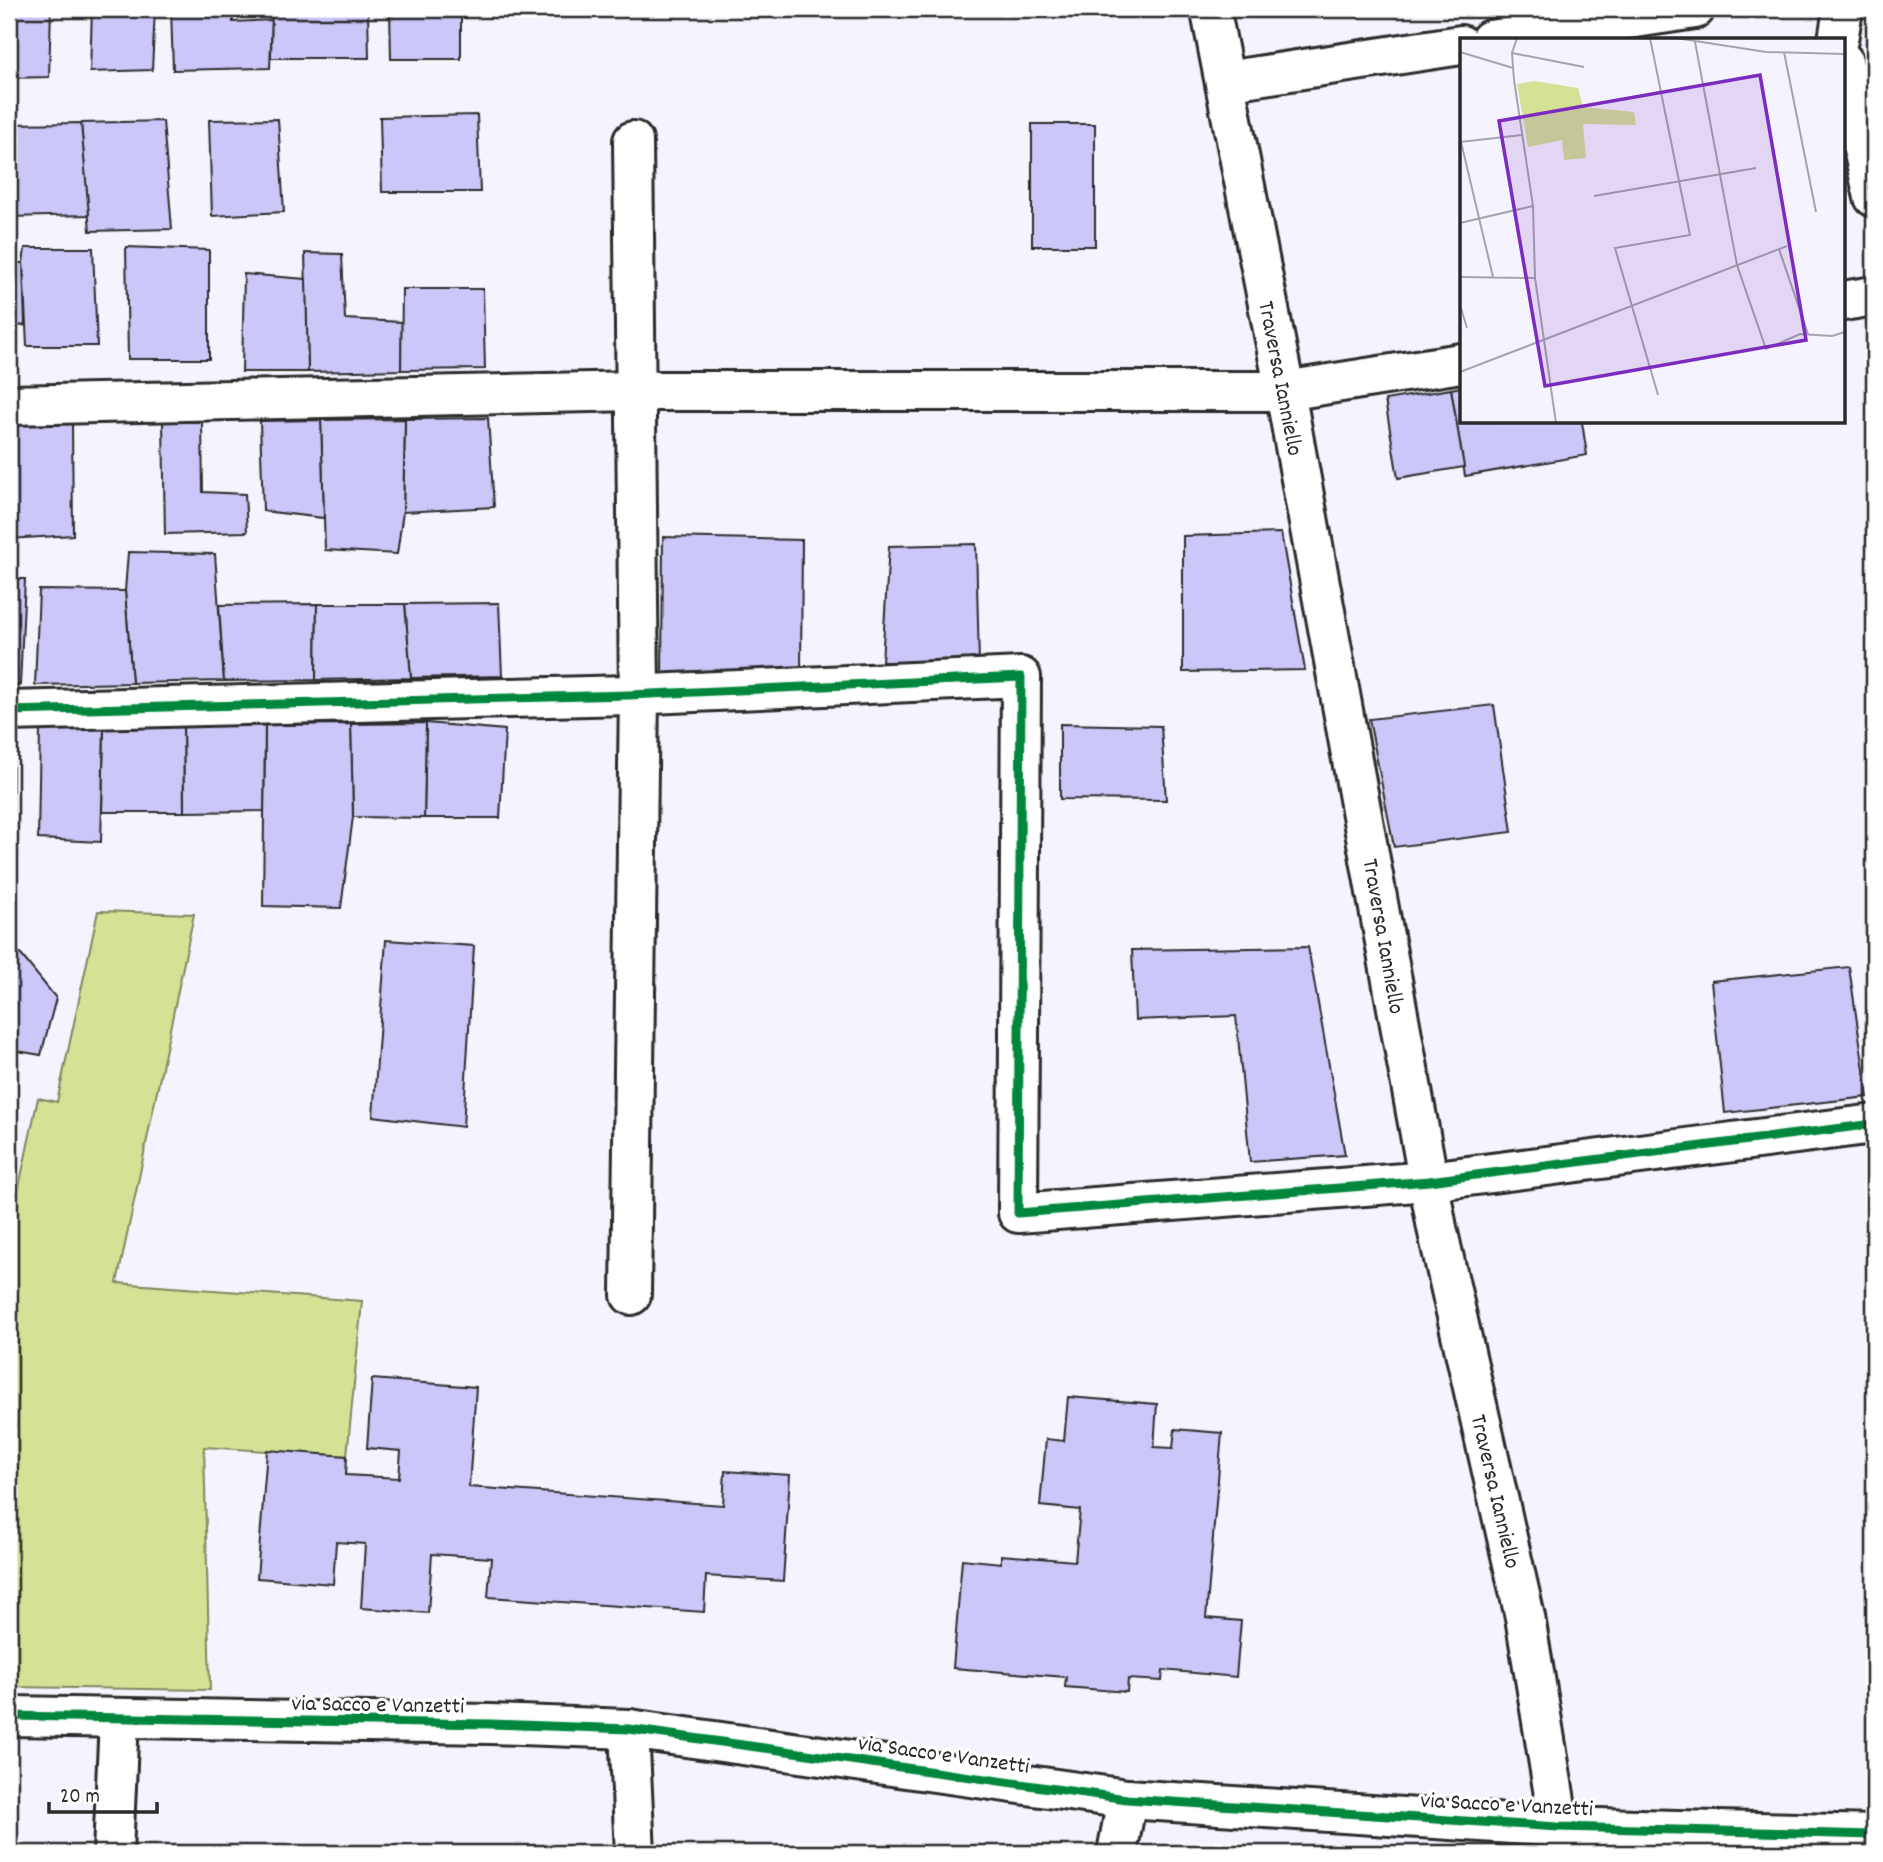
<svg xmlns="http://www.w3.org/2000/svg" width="1883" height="1862" font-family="Dekko,sans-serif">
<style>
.green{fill:#d3e295;stroke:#7f8660;stroke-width:2}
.building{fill:#cbc7f9;stroke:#2b2b2b;stroke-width:2}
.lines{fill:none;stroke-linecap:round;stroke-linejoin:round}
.minor-casing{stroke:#2b2b2b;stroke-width:44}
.minor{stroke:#fff;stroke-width:38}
.cycleway-casing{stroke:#fff;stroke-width:13}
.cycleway{stroke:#00873e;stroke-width:9}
.labels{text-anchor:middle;stroke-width:6;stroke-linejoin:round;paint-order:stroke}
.street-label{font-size:23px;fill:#2b2b2b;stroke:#fff}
.inset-road{fill:none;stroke:#a4a4aa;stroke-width:2}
.view{fill:#7b2cbf;fill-opacity:0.15;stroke:#7b2cbf;stroke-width:3.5}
.inset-edge{fill:none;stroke:#2b2b2b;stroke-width:3.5}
</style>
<rect width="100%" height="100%" fill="#f5f4fe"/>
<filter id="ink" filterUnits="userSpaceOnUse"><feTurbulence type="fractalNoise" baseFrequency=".0143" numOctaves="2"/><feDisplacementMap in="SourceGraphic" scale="14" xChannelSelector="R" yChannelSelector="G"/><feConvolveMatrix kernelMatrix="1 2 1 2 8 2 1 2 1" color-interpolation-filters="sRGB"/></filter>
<g filter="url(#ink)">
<path class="green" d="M 98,911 L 194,914 L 117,1283 L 362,1301 L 347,1456 L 204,1447 L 210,1690 L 9,1687 L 9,1233 L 38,1098 L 57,1102 Z"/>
<g class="building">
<path d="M 9,9 L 51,9 L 49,77 L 9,78 Z"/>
<path d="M 92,9 L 155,9 L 152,70 L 90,72 Z"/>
<path d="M 171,9 L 233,9 L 233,22 L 272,20 L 270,68 L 173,70 Z"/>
<path d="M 272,9 L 368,9 L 369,58 L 271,58 Z"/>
<path d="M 390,9 L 461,9 L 461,59 L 391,59 Z"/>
<path d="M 477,115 L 480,192 L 382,192 L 380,117 Z"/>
<path d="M 278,119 L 284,212 L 212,216 L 209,120 Z"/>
<path d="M 163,121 L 172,229 L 90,231 L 81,123 Z"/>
<path d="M 81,123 L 89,215 L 9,217 L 9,124 Z"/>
<rect x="1032" y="124" width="63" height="122"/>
<path d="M 126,247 L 209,250 L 209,359 L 128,359 Z"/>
<path d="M 25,248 L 93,248 L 97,346 L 27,346 L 23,263 Z"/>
<path d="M 305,253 L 342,254 L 345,319 L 402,322 L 401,370 L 308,372 Z"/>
<path d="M 9,263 L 23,263 L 25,325 L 9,327 Z"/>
<path d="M 244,274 L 306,279 L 308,372 L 242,372 Z"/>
<path d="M 402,289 L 483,289 L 485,369 L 401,370 Z"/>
<path d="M 1461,387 L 1461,422 L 1582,422 L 1587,455 L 1465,476 L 1451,389 Z"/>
<path d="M 1451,389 L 1464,467 L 1398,478 L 1385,400 Z"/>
<path d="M 488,418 L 494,507 L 403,512 L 405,419 Z"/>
<path d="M 405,419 L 403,512 L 397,554 L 325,550 L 321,420 Z"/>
<path d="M 321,420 L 324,518 L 263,511 L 260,421 Z"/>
<path d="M 163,422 L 202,422 L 203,492 L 245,494 L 247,532 L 165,534 Z"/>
<path d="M 72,423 L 73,535 L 9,539 L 9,424 Z"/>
<path d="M 1281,533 L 1305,670 L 1183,672 L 1183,536 Z"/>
<path d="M 663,537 L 802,540 L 801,672 L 662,679 Z"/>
<path d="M 976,544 L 979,662 L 882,662 L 889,546 Z"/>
<path d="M 128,552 L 215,554 L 224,681 L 132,683 L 125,591 Z"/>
<path d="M 9,579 L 25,579 L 20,685 L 9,686 Z"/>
<path d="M 39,590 L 125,591 L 132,683 L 35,685 Z"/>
<path d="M 499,603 L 502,676 L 411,678 L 405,604 Z"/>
<path d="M 317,604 L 316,680 L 224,681 L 219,605 Z"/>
<path d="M 317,604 L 405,604 L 411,678 L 316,680 Z"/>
<path d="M 1494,705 L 1512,832 L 1394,847 L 1369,719 Z"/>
<path d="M 426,723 L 505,730 L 500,818 L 424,818 Z"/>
<path d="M 426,723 L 424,818 L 353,817 L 351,724 Z"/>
<path d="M 351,724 L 353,817 L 341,908 L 263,906 L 265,725 Z"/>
<path d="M 1060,724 L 1161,726 L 1166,800 L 1060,799 Z"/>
<path d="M 265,725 L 264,811 L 184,812 L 183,726 Z"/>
<path d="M 183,726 L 184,812 L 102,812 L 104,727 Z"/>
<path d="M 104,727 L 101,842 L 38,839 L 40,728 Z"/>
<rect x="9" y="728" width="4" height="135"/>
<path d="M 9,940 L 56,998 L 41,1055 L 12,1050 L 9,1054 Z"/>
<path d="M 386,940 L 474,946 L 463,1127 L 373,1116 Z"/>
<path d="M 1308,947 L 1345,1155 L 1250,1162 L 1236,1016 L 1135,1020 L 1132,950 Z"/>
<path d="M 1849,967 L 1868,1097 L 1725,1113 L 1711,981 Z"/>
<path d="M 372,1379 L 476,1387 L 469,1487 L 723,1505 L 725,1471 L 790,1475 L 783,1581 L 706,1576 L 704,1612 L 488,1597 L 491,1558 L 432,1554 L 428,1613 L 361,1608 L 365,1544 L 336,1542 L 333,1584 L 257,1578 L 267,1450 L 347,1456 L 346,1475 L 399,1478 L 401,1451 L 367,1448 Z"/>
<path d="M 1068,1397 L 1157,1404 L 1154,1447 L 1173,1448 L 1175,1429 L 1222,1433 L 1206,1618 L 1241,1621 L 1236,1677 L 1163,1670 L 1162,1681 L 1128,1679 L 1127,1692 L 1065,1687 L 1066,1677 L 953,1668 L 962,1559 L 1001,1563 L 1001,1555 L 1075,1561 L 1080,1510 L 1040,1506 L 1046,1439 L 1064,1441 Z"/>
</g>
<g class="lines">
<defs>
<g id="minor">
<path d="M 1212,17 L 1285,391 L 1437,1228 L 1525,1617 L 1563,1850"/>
<path d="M 1490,40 L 1695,9"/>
<path d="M 1838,40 L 1843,9"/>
<path d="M 1843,61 L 1874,197"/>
<path d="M 1225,81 L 1461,45"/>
<path d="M 1843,301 L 1874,296"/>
<path d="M 9,405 L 636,391 L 1285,391 L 1461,363"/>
<path d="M 9,711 L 629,695 L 1021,677 L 1018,1213 L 1429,1181 L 1874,1124"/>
<path d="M 631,1295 L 639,694 L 633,141"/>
<path d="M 9,1716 L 491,1724 L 629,1729 L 1127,1799 L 1558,1827 L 1874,1835"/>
<path d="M 629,1729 L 635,1853"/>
<path d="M 113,1853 L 119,1719"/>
<path d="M 1117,1853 L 1127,1799"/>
</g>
</defs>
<use href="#minor" class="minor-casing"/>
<use href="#minor" class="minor"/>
<defs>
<g id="cycleway">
<path d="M 9,711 L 629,695 L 1021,677 L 1018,1213 L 1429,1181 L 1874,1124"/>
<path d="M 9,1716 L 491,1724 L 629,1729 L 1127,1799 L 1558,1827 L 1874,1835"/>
</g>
</defs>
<use href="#cycleway" class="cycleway-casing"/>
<use href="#cycleway" class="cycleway"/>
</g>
</g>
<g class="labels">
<g class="street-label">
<text transform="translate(1282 378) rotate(79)" y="8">Traversa Ianniello</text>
<text transform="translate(1385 936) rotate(80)" y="8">Traversa Ianniello</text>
<text transform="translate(1497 1491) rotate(77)" y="8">Traversa Ianniello</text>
<text transform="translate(378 1703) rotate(1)" y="8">via Sacco e Vanzetti</text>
<text transform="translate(944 1753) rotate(8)" y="8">via Sacco e Vanzetti</text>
<text transform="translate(1507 1803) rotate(3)" y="8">via Sacco e Vanzetti</text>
</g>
</g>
<g transform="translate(1460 38)">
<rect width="385" height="385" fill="#f5f4fe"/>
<path d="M 74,43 L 118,50 L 123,69 L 174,74 L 176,87 L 123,86 L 126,120 L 104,122 L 102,102 L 68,109 L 57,46 Z" fill="#d3e295"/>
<path class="inset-road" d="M 57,0 L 52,15 L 54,42 L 73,168 L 75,240 L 96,385M 190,0 L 230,197 L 155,210 L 198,357M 216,0 L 306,14 L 385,16M 235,4 L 277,227 L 306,311 L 340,296 L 372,298 L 385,294M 0,14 L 53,30M 324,14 L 356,174M 52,15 L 124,29M 0,104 L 62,97M 1,104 L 33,239M 134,158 L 296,130M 0,185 L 73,168M 319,211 L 348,296M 0,239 L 75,240M 0,267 L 7,290M 0,334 L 327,208"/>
<path class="view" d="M 300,37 L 346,302 L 85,348 L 39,83 Z"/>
<rect width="385" height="385" class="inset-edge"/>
</g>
<rect width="1883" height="1862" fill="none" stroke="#fff" stroke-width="35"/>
<rect x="18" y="18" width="1848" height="1827" fill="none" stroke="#2b2b2b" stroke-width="2.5" filter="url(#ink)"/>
<path d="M49 1802v10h108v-10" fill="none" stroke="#2b2b2b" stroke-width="3.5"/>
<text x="60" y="1802" font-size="21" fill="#2b2b2b" stroke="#ffffff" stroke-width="5" paint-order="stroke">20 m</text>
</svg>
